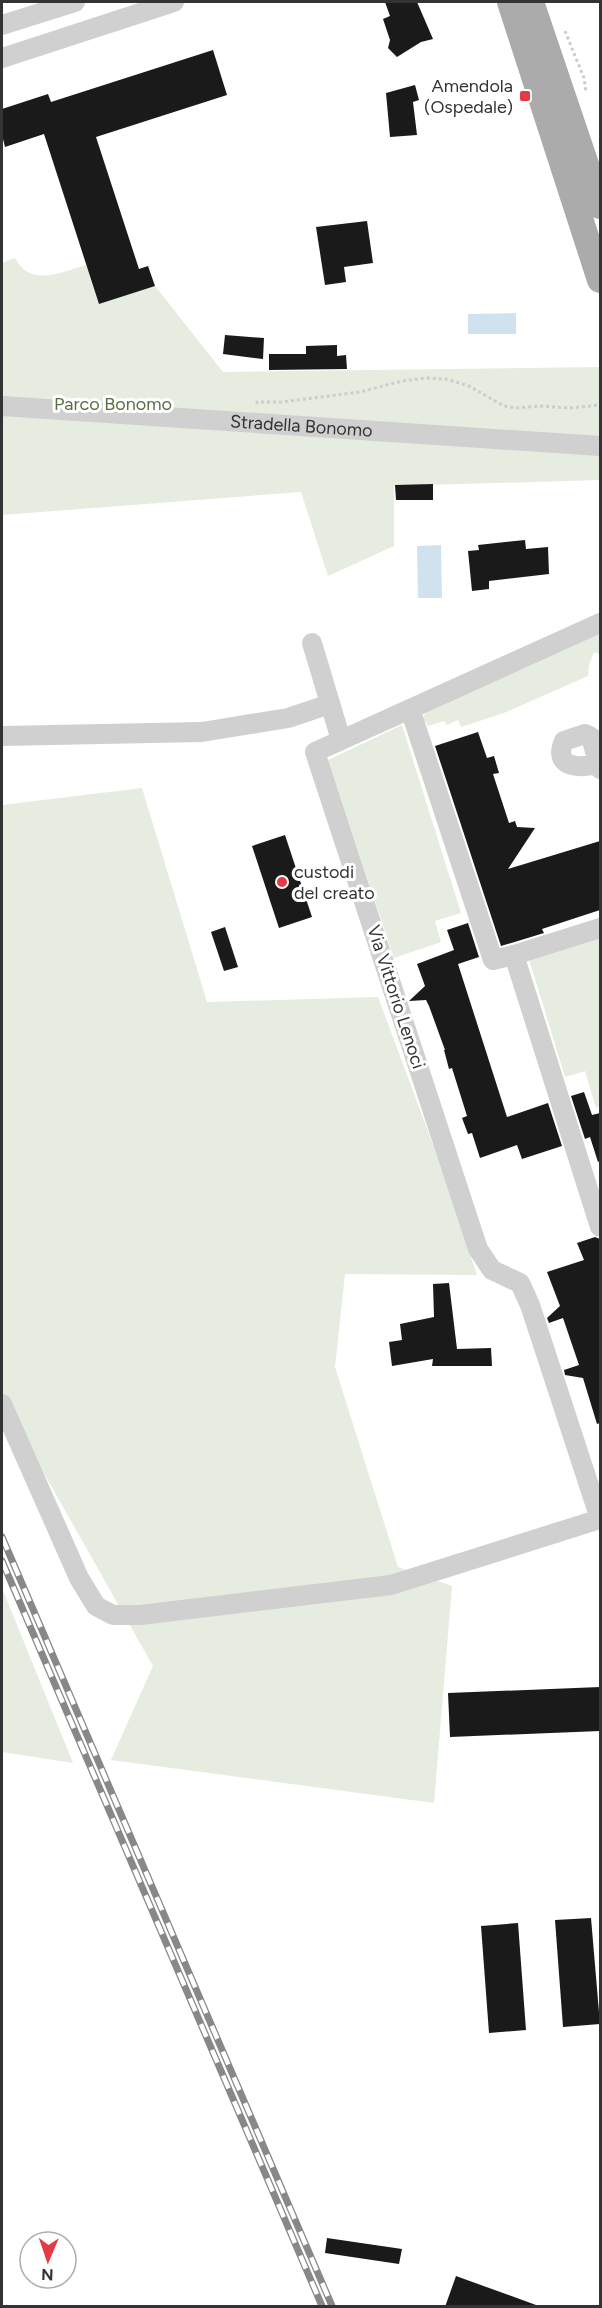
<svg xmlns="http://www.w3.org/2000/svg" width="602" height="2308" font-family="Figtree,sans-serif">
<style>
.green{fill:#e6ecdf}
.water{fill:#cfe2ee}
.building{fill:#1a1a1a}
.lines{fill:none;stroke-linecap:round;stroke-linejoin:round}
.path{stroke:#cdcdcd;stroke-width:3;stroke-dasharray:3 3;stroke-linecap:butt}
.minor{stroke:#d0d0d0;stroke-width:20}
.major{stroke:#ababab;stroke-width:26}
.rail-casing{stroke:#888;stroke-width:7}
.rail{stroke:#fff;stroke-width:4.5;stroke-dasharray:14;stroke-linecap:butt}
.poi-dot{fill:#e63946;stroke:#fff;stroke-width:2}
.labels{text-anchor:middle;stroke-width:6;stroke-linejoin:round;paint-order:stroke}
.poi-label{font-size:18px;fill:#333;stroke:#fff;text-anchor:end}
.park-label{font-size:18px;fill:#56703f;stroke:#fff}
.street-label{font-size:18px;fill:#333;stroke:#fff}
</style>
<rect width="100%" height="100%" fill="#fff"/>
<g class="green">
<path d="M 15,258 C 30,288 62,272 86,265 L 99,304 L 155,286 L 223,372 L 600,367 L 600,480 L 394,486 L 394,546 L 328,576 L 301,492 L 2,515 L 2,263 Z"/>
<path d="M 600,634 L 599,654 L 594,652 L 589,665 L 588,676 L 504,713 L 461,727 L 458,720 L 447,725 L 444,721 L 428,726 L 423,718 L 426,712 Z"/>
<path d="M 402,725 L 461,913 L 435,921 L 441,942 L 394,958 L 328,760 Z"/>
<path d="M 142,788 L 207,1002 L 378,997 L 435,1150 L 477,1275 L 345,1274 L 335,1367 L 398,1567 L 452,1586 L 434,1803 L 111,1760 L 153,1666 L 2,1399 L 2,805 Z"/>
<path d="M 600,934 L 600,1106 L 596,1108 L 585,1071 L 565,1077 L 528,956 Z"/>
<path d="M 2,1588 L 73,1763 L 2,1752 Z"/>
</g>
<g class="water">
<path d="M 516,313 L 516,334 L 468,334 L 468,314 Z"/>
<path d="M 441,545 L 442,598 L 418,598 L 417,546 Z"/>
</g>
<g class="building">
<path d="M 385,2 L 417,2 L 433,39 L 421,42 L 397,57 L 388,48 L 390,40 L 383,19 L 390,16 Z"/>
<path d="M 213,50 L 227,95 L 96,137 L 139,269 L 148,266 L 155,286 L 99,304 L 44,134 L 5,147 L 2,135 L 2,109 L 48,94 L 51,102 Z"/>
<path d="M 415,85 L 419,100 L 413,102 L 417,135 L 390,137 L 386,93 Z"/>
<path d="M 367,221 L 373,263 L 344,267 L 346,282 L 325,285 L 316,227 Z"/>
<path d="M 225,335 L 264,338 L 263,359 L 223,354 Z"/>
<path d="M 337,345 L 337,356 L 346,355 L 347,369 L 269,370 L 269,354 L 306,354 L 306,346 Z"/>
<path d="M 433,484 L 433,500 L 396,500 L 395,485 Z"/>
<path d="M 525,540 L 526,549 L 548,547 L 549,574 L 489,581 L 489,589 L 472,591 L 468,551 L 479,550 L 478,545 Z"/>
<path d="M 478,732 L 487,758 L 494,756 L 499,773 L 493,774 L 509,823 L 515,821 L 517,827 L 535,828 L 508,869 L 600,841 L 600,910 L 542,929 L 544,933 L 501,946 L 435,746 Z"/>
<path d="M 285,835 L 312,917 L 279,928 L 252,846 Z"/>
<path d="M 468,923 L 479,957 L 458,964 L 507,1117 L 548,1103 L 562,1146 L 522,1159 L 517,1145 L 480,1158 L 472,1133 L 468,1134 L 462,1118 L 467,1116 L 452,1068 L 449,1069 L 444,1050 L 445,1050 L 429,1006 L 426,1000 L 409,1001 L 425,986 L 417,964 L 454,950 L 447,930 Z"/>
<path d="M 225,927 L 238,967 L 224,971 L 211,932 Z"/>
<path d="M 584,1092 L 592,1115 L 600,1113 L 600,1161 L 598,1162 L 590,1137 L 585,1139 L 571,1096 Z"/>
<path d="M 595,1237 L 600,1239 L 600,1423 L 597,1424 L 583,1378 L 565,1375 L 564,1370 L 579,1365 L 563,1318 L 549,1323 L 547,1318 L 560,1306 L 547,1272 L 584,1260 L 577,1243 Z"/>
<path d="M 449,1283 L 457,1349 L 491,1348 L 492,1366 L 432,1366 L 433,1359 L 392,1366 L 389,1342 L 402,1340 L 400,1324 L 434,1317 L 433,1284 Z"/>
<path d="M 600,1687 L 600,1731 L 450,1737 L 448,1693 Z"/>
<path d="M 591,1918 L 600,2024 L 563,2027 L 555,1920 Z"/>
<path d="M 518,1923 L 526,2030 L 489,2033 L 481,1926 Z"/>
<path d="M 327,2238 L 402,2249 L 399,2264 L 325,2253 Z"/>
<path d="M 456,2276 L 536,2305 L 536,2307 L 445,2307 Z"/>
</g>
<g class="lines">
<g class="path">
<path d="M 565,31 L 584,78 L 586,92"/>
<path d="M 257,404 L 257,402 L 282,402 L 360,392 L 402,381 L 425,378 L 446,379 L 469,386 L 504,406 L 516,408 L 540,406 L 570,408 L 600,405"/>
</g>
<g class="minor">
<path d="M 2,25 L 75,2"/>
<path d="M 2,58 L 174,2"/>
<path id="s1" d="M 2,406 L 600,446"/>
<path d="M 312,643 L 341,740"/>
<path d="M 410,709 L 493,960 L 514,955 L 600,1227"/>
<path d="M 2,736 L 202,732 L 288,718 L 330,704"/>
<path d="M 599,763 C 580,769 552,768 564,741 L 585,734 L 591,737 L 600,769"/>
<path d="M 514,955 L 600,928"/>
<path d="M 2,1404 L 79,1578 L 96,1606 L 113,1615 L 140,1615 L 391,1585 L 600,1519"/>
<path d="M 600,1519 L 530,1305 L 520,1283 L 492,1270 L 478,1249 L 315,752 L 600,623"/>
</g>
<g class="major">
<path d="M 510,2 L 600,280"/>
<path d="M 531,2 L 600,206"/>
</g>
<defs>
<g id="rail">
<path d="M 2,1537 L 332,2306"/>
<path d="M 2,1561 L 322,2306"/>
</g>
</defs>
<use href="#rail" class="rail-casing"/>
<use href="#rail" class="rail"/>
</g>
<g class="poi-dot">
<rect x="519" y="90" width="12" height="12" rx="3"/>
<circle cx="282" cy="882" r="6"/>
</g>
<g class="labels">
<g class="poi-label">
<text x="513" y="92">Amendola<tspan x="513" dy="21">(Ospedale)</tspan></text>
<text x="294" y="878" text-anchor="start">custodi<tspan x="294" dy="21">del creato</tspan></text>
</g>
<g class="park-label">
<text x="113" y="410">Parco Bonomo</text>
</g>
<g class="street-label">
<text dy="6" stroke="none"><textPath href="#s1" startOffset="300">Stradella Bonomo</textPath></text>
<text transform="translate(396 997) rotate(72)" y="6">Via Vittorio Lenoci</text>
</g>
</g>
<rect width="602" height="2308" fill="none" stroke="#333333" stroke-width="6"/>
<g transform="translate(48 2260) rotate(182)"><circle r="28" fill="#ffffff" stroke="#adadad" stroke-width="1.5"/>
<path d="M0-4.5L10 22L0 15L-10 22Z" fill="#e63946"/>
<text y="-9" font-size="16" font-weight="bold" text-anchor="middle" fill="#333333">N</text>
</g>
</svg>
